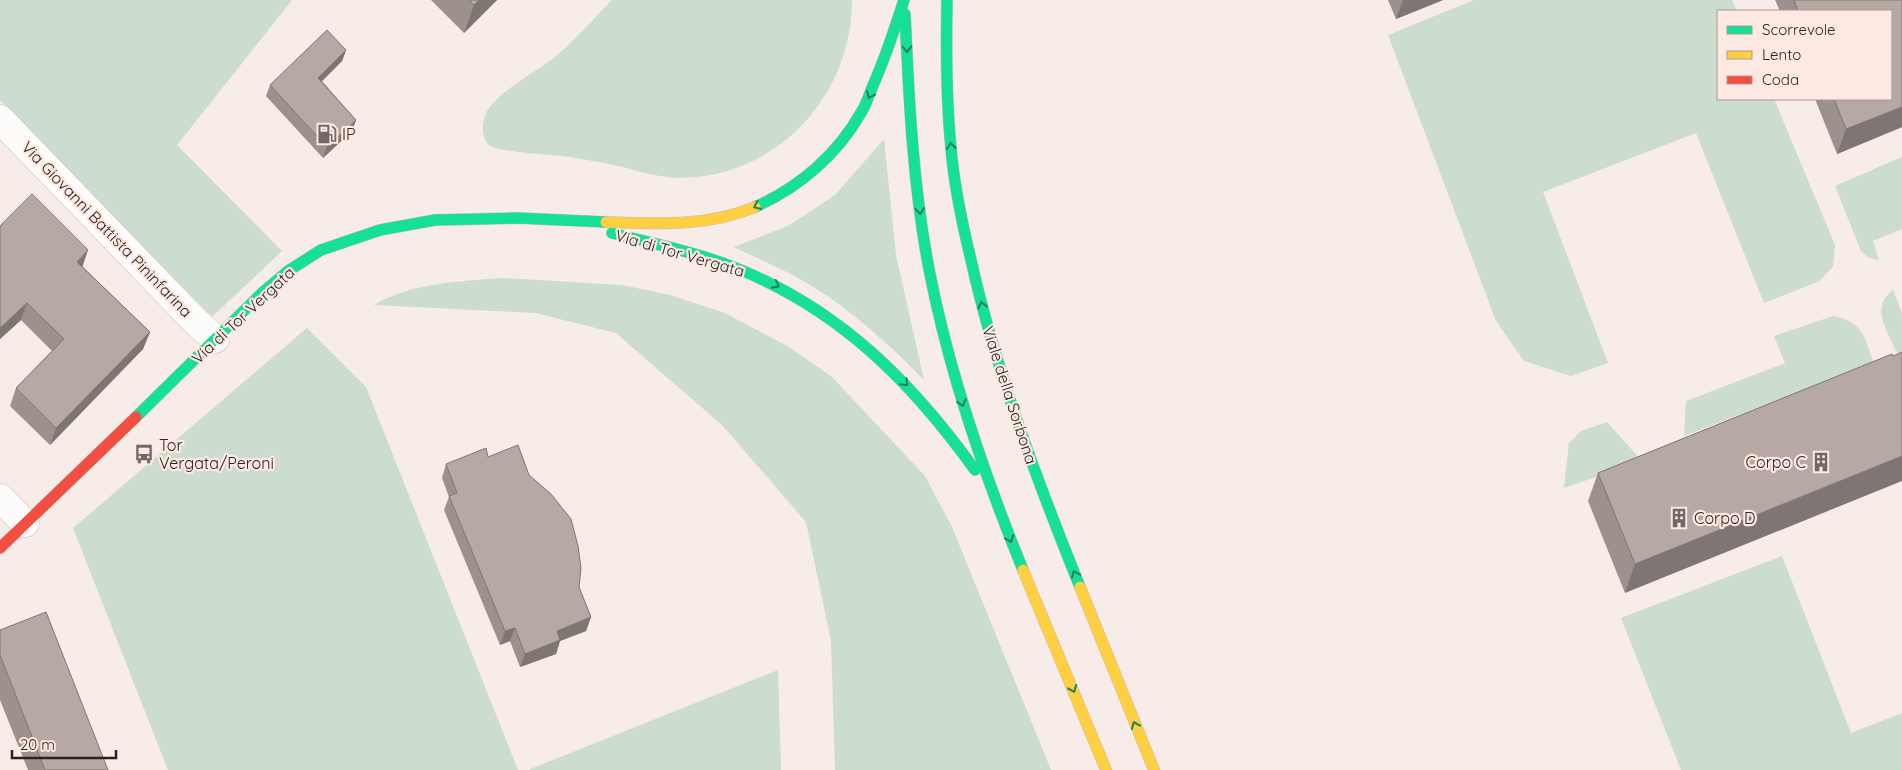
<svg xmlns="http://www.w3.org/2000/svg" width="1902" height="770" font-family="Quicksand,sans-serif">
<style>
.green{fill:#ccdccf}
.lines{fill:none;stroke-linecap:round;stroke-linejoin:round}
.street-casing{stroke:#c8bfba;stroke-width:29}
.fast-casing{stroke:#c8bfba;stroke-width:12}
.slow-casing{stroke:#c8bfba;stroke-width:12}
.jam-casing{stroke:#c8bfba;stroke-width:12}
.street{stroke:#fefcfb;stroke-width:28}
.fast{stroke:#16e098;stroke-width:11}
.slow{stroke:#ffcf43;stroke-width:11}
.jam{stroke:#f24e42;stroke-width:11}
.wall{fill:#9d918d}
.shaded-wall{fill:#7f7673}
.building{fill:#b6a9a4;stroke:#7f7673}
.oneway{stroke:#20825c}
.labels{text-anchor:middle;stroke-width:4.5;stroke-linejoin:round;paint-order:stroke}
.poi-label{font-size:16px;fill:#2b231f;stroke:#fde9e1;text-anchor:start}
.street-label{font-size:16px;fill:#2b231f;stroke:#fde9e1}
</style>
<rect width="100%" height="100%" fill="#f7ece7"/>
<g class="green">
<path d="M 0,0 L 292,0 L 177,145 L 282,251 L 212,317 L 0,100 Z"/>
<path d="M 612,0 L 852,0 C 852,96 777,178 678,178 C 659,177 641,172 623,167 C 606,163 588,160 570,157 C 556,155 495,152 489,145 C 482,139 482,125 485,116 C 491,95 538,71 556,56 C 576,40 594,18 612,0 Z"/>
<path d="M 1474,0 L 1732,0 L 1737,11 L 1718,11 L 1718,99 L 1774,99 L 1835,245 L 1833,266 L 1820,281 L 1764,303 L 1696,133 L 1543,192 L 1608,363 L 1571,376 L 1524,361 L 1496,321 L 1388,35 Z"/>
<path d="M 884,139 L 896,255 L 924,380 C 886,341 844,303 796,277 C 776,266 754,257 734,247 L 788,226 L 835,195 Z"/>
<path d="M 1902,157 L 1902,229 L 1873,241 L 1879,260 L 1869,258 L 1861,251 L 1835,186 Z"/>
<path d="M 503,278 L 622,285 L 670,295 L 725,313 L 789,347 L 832,377 L 925,476 L 952,527 L 1051,770 L 835,770 L 831,641 L 806,522 L 723,426 L 616,333 L 535,313 L 374,305 C 410,283 461,281 503,278 Z"/>
<path d="M 1893,290 L 1902,313 L 1902,351 L 1897,353 C 1888,331 1869,308 1893,290 Z"/>
<path d="M 1833,316 C 1864,322 1864,337 1874,363 L 1684,436 L 1686,401 L 1785,363 L 1774,336 Z"/>
<path d="M 307,328 L 366,387 L 518,770 L 168,770 L 73,528 Z"/>
<path d="M 1607,422 L 1642,461 L 1564,488 L 1569,443 L 1581,431 Z"/>
<path d="M 1782,556 L 1851,733 L 1902,713 L 1902,770 L 1681,770 L 1621,618 Z"/>
<path d="M 778,670 L 781,770 L 528,770 Z"/>
</g>
<g class="lines">
<defs>
<g id="street">
<path d="M 0,119 L 196,322 L 215,339"/>
<path d="M 0,498 L 25,523"/>
</g>
<g id="fast">
<path d="M 947,0 C 946,50 946,98 951,148 C 954,185 962,223 971,260 C 996,372 1037,480 1080,587"/>
<path d="M 905,14 C 909,101 913,189 930,274 C 950,376 984,474 1023,570"/>
<path d="M 755,207 C 800,187 838,154 862,111 C 867,103 870,92 874,83 C 886,56 895,28 904,0"/>
<path d="M 612,233 C 653,244 696,252 736,268 C 839,309 911,381 975,470"/>
<path d="M 136,417 L 262,293 L 288,271 L 321,250 L 380,230 L 435,220 L 517,218 L 606,222"/>
</g>
<g id="slow">
<path d="M 606,222 C 656,224 708,227 755,207"/>
<path d="M 1023,570 L 1106,770"/>
<path d="M 1080,587 L 1154,770"/>
</g>
<path id="jam" d="M 0,548 L 136,417"/>
</defs>
<use href="#street" class="street-casing"/>
<use href="#fast" class="fast-casing"/>
<use href="#slow" class="slow-casing"/>
<use href="#jam" class="jam-casing"/>
<use href="#street" class="street"/>
<use href="#fast" class="fast"/>
<use href="#slow" class="slow"/>
<use href="#jam" class="jam"/>
</g>
<g class="wall">
<path d="M 431,0 L 497,0 L 464,33 Z"/>
<path d="M 1388,0 L 1443,0 L 1396,19 Z"/>
<path d="M 1775,0 L 1902,0 L 1902,127 L 1837,154 L 1815,99 L 1891,99 L 1891,11 L 1780,11 Z"/>
<path d="M 346,50 L 342,61 L 322,81 L 356,120 L 352,131 L 323,158 L 266,96 L 270,85 Z"/>
<path d="M 0,226 L 82,266 L 150,332 L 143,349 L 50,445 L 10,406 L 16,388 L 52,351 L 21,320 L 0,339 Z"/>
<path d="M 1892,354 L 1625,593 L 1588,501 L 1598,473 Z"/>
<path d="M 488,457 L 529,475 L 579,587 L 591,617 L 586,631 L 560,641 L 556,654 L 520,667 L 510,641 L 500,645 L 444,510 L 449,497 L 442,478 L 446,464 Z"/>
<path d="M 0,630 L 108,770 L 28,770 L 0,700 Z"/>
</g>
<g class="shaded-wall">
<path d="M 479,0 L 497,0 L 464,33 L 474,5 Z"/>
<path d="M 1403,0 L 1443,0 L 1396,19 Z"/>
<path d="M 346,50 L 342,61 L 314,89 L 318,78 Z"/>
<path d="M 1902,107 L 1902,127 L 1837,154 L 1846,129 Z"/>
<path d="M 356,120 L 352,131 L 323,158 L 327,147 Z"/>
<path d="M 88,250 L 82,268 L 77,262 Z"/>
<path d="M 27,303 L 21,320 L 0,339 L 0,328 Z"/>
<path d="M 150,332 L 143,349 L 50,445 L 56,428 Z"/>
<path d="M 1902,456 L 1902,481 L 1625,593 L 1635,564 Z"/>
<path d="M 591,617 L 586,631 L 560,641 L 556,654 L 520,667 L 525,654 L 557,631 Z"/>
<path d="M 515,628 L 510,641 L 500,645 L 505,631 Z"/>
</g>
<g class="building">
<path d="M 469,0 L 479,0 L 474,5 Z"/>
<path d="M 1794,0 L 1902,0 L 1902,107 L 1846,129 L 1834,99 L 1891,99 L 1891,11 L 1798,11 Z"/>
<path d="M 327,30 L 346,50 L 318,78 L 356,120 L 327,147 L 270,85 Z"/>
<path d="M 32,194 L 88,250 L 77,262 L 150,332 L 56,428 L 16,388 L 64,339 L 27,303 L 0,328 L 0,226 Z"/>
<path d="M 1902,352 L 1902,456 L 1635,564 L 1598,473 L 1892,354 L 1893,356 Z"/>
<path d="M 518,445 L 529,475 L 551,494 L 571,519 L 578,546 L 581,568 L 579,587 L 591,617 L 557,631 L 560,640 L 525,654 L 515,628 L 505,631 L 449,496 L 457,493 L 446,464 L 486,448 L 488,457 Z"/>
<path d="M 46,612 L 108,770 L 45,770 L 0,655 L 0,630 Z"/>
</g>
<defs><path id="oneway-chevron" d="M-2-3.5L2.5 0L-2 3.5" fill="none" stroke-width="1.6" stroke-linecap="round" stroke-linejoin="round" transform="scale(1.25)"/></defs>
<g class="oneway">
<use href="#oneway-chevron" transform="translate(907 49) rotate(88)"/>
<use href="#oneway-chevron" transform="translate(870 95) rotate(114)"/>
<use href="#oneway-chevron" transform="translate(951 146) rotate(-96)"/>
<use href="#oneway-chevron" transform="translate(757 206) rotate(156)"/>
<use href="#oneway-chevron" transform="translate(920 211) rotate(83)"/>
<use href="#oneway-chevron" transform="translate(776 285) rotate(27)"/>
<use href="#oneway-chevron" transform="translate(982 305) rotate(-104)"/>
<use href="#oneway-chevron" transform="translate(905 383) rotate(47)"/>
<use href="#oneway-chevron" transform="translate(962 403) rotate(73)"/>
<use href="#oneway-chevron" transform="translate(1010 539) rotate(68)"/>
<use href="#oneway-chevron" transform="translate(1075 574) rotate(-112)"/>
<use href="#oneway-chevron" transform="translate(1073 689) rotate(68)"/>
<use href="#oneway-chevron" transform="translate(1135 725) rotate(-112)"/>
</g>
<defs>
<symbol id="fuel-bare" viewBox="-9 -9 18 18"><path d="M-5.5-6h7V0h2V4h1.3V-2.5L3-4.5l.8-.8L6-3V5H2.5V1h-1V6h-7ZM-4.2-4.7v3.2H.2V-4.7Z" fill="#726965" stroke="#fde9e1" stroke-width="2.5" paint-order="stroke"/></symbol>
<symbol id="bus-bare" viewBox="-9 -9 18 18"><path d="M-5-6H5V4H4V6H2V4H-2V6H-4V4H-5ZM-3.5-4V0h7V-4ZM-3.5 1.2v1.5H-2V1.2ZM2 1.2v1.5H3.5V1.2Z" fill="#726965" stroke="#fde9e1" stroke-width="2.5" paint-order="stroke"/></symbol>
<symbol id="building-bare" viewBox="-9 -9 18 18"><path d="M-4-6H4V6H1V3H-1V6H-4ZM-2.5-4.3h1.7v1.8h-1.7ZM.8-4.3h1.7v1.8H.8ZM-2.5-1h1.7V.8h-1.7ZM.8-1h1.7V.8H.8Z" fill="#726965" stroke="#fde9e1" stroke-width="2.5" paint-order="stroke"/></symbol>
</defs>
<g fill-rule="evenodd">
<use href="#fuel-bare" x="313" y="120" width="28" height="28"/>
<use href="#bus-bare" x="130" y="440" width="28" height="28"/>
<use href="#building-bare" x="1807" y="448" width="28" height="28"/>
<use href="#building-bare" x="1665" y="504" width="28" height="28"/>
</g>
<g class="labels">
<g class="poi-label">
<text x="342" y="140">IP</text>
<text x="159" y="451">Tor<tspan x="159" dy="18">Vergata/Peroni</tspan></text>
<text x="1806" y="468" text-anchor="end">Corpo C</text>
<text x="1694" y="524">Corpo D</text>
</g>
<g class="street-label">
<text transform="translate(107 229) rotate(46)" y="6">Via Giovanni Battista Pininfarina</text>
<text transform="translate(680 253) rotate(16)" y="6">Via di Tor Vergata</text>
<text transform="translate(243 315) rotate(-43)" y="6">Via di Tor Vergata</text>
<text transform="translate(1010 395) rotate(72)" y="6">Viale della Sorbona</text>
</g>
</g>
<rect x="1717" y="10" width="175" height="90" fill="#fde9e1" stroke="#a99a93"/>
<rect x="1727" y="26" width="25" height="8" fill="#16e098" stroke="#a99a93"/>
<text x="1762" y="35" font-size="15" fill="#2b231f">Scorrevole</text>
<rect x="1727" y="51" width="25" height="8" fill="#ffcf43" stroke="#a99a93"/>
<text x="1762" y="60" font-size="15" fill="#2b231f">Lento</text>
<rect x="1727" y="76" width="25" height="8" fill="#f24e42" stroke="#a99a93"/>
<text x="1762" y="85" font-size="15" fill="#2b231f">Coda</text>
<path d="M12 750v8h104v-8" fill="none" stroke="#2b231f" stroke-width="2.5"/>
<text x="20" y="750" font-size="15" fill="#2b231f" stroke="#fde9e1" stroke-width="4" paint-order="stroke">20 m</text>
</svg>
